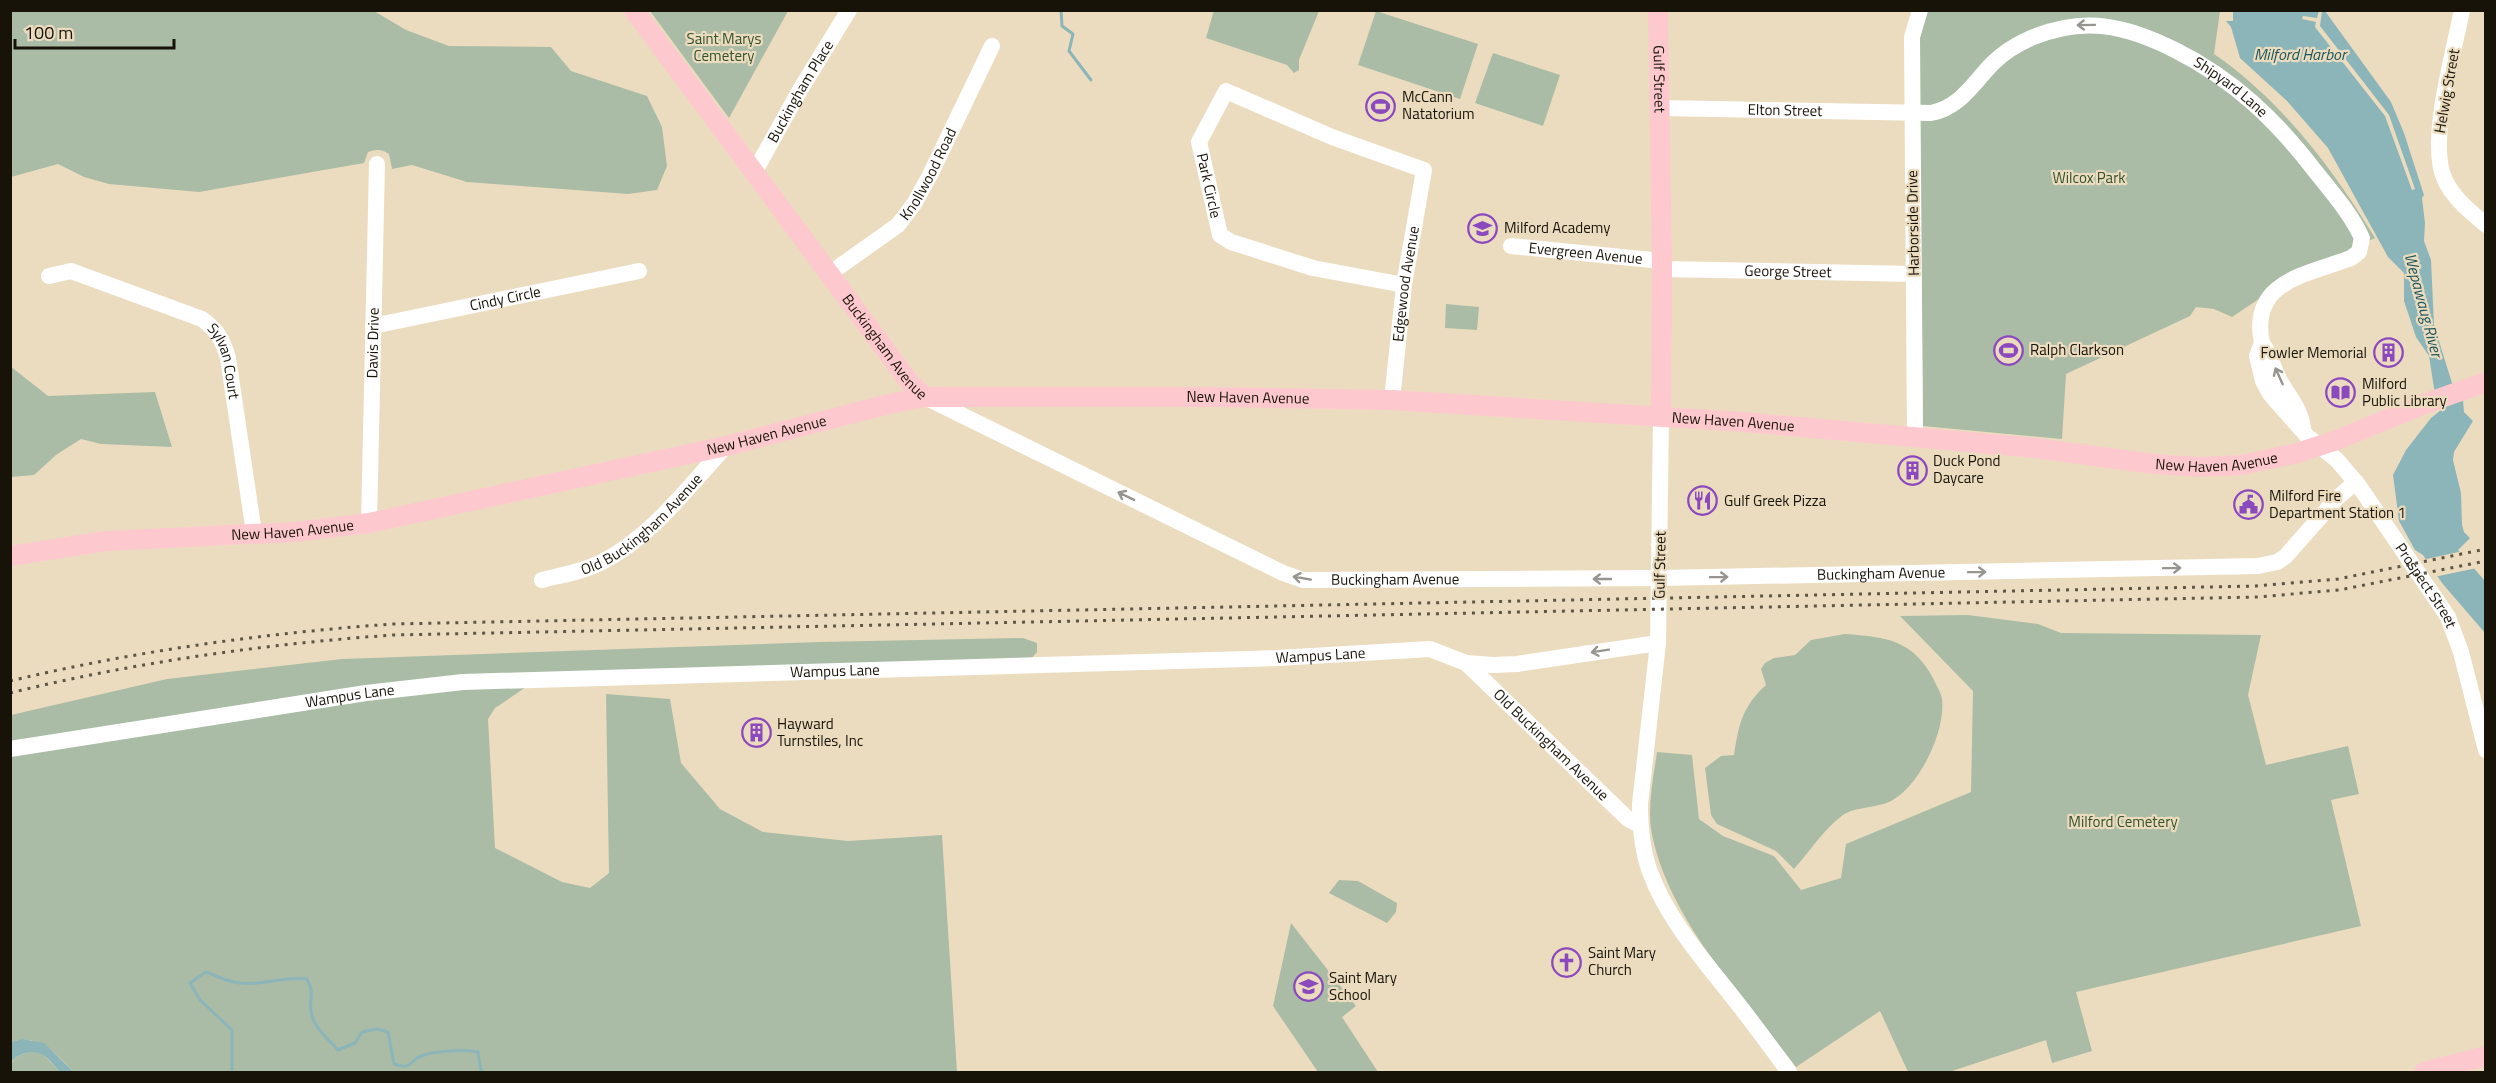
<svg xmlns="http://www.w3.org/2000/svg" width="2496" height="1083" font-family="'Titillium Web',sans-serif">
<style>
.green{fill:#aabca6}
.water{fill:#8cb5ba}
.pier{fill:#ecdcbf}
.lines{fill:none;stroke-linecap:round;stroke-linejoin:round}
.stream{stroke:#8cb5ba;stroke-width:3}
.minor{stroke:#fff;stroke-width:16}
.major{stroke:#fdc8ce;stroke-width:20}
.rail{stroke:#5e5645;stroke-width:3;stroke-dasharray:3 6;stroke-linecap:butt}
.oneway{stroke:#979590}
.labels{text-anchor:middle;stroke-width:4.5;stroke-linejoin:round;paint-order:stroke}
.park-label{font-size:15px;fill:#31512a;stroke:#ecdcbf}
.street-label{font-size:15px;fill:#181308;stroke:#ecdcbf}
.poi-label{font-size:15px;fill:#181308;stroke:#ecdcbf;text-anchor:start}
.water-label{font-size:16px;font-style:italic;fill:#1a555b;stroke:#ecdcbf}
</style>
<rect width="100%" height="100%" fill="#ecdcbf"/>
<g class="green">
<path d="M 11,10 L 374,11 L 406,30 L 449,46 L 551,47 L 571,71 L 647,96 L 662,127 L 667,166 L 657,190 L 628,194 L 575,190 L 467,182 L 412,165 L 392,169 L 389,154 C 382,149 376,149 368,152 L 364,163 L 199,192 L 109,184 L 84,177 L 58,164 L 11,177 Z"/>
<path d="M 1214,10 L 1319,10 L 1319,11 L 1299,60 L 1299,70 L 1294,73 L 1287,65 L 1206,38 Z"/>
<path d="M 650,11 L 788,11 L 729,118 Z"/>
<path d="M 1376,11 L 1478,44 L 1460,99 L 1358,65 Z"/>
<path d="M 1927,11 L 2220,11 L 2214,54 C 2281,100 2333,169 2375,238 L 2339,255 L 2314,262 L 2232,317 L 2214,309 L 2196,307 L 2190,316 L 2066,374 L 2062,439 L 1923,426 L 1919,40 Z"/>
<path d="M 1493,53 L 1560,75 L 1543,126 L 1475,103 Z"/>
<path d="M 1446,304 L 1479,307 L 1477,330 L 1445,328 Z"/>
<path d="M 10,366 L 48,396 L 155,392 L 172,447 L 101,444 L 81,439 L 56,455 L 34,475 L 11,477 Z"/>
<path d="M 1968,615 L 2038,624 L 2061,633 L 2261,635 L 2248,695 L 2266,765 L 2348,746 L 2359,794 L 2331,800 L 2361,926 L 2076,992 L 2092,1051 L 2052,1063 L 2046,1040 L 1949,1072 L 1908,1072 L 1880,1011 L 1796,1067 C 1746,1002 1671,921 1653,839 C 1646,811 1653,781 1657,752 L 1692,755 L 1699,819 L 1723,836 L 1774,856 L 1801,890 L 1841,878 L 1846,844 L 1971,792 L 1973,691 L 1900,616 Z"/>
<path d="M 1845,634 C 1885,637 1912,639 1933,678 C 1936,685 1941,692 1942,699 C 1946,730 1920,786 1891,801 C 1877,808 1854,807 1843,815 C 1824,829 1810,851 1794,869 L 1776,851 L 1717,824 L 1711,815 L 1705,768 L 1721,756 L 1734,755 C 1739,724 1742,707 1766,685 L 1761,669 L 1765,663 L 1774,658 L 1795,655 L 1811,640 Z"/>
<path d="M 1023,638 L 1037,643 L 1037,652 L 1029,661 L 541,677 L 495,708 L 488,719 L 495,848 L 562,882 L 590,888 L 609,873 L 606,694 L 670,699 L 681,763 L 720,809 L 763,832 L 848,841 L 942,835 L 957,1072 L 74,1072 C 56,1054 39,1033 11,1042 L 11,715 L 167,679 L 342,659 L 819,642 Z"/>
<path d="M 1339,880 L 1358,881 L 1397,903 L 1396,912 L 1387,923 L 1329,893 Z"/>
<path d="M 1291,923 L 1356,1006 L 1342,1017 L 1378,1072 L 1318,1072 L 1273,1006 Z"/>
<path d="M 32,1051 L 42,1053 L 60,1072 L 11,1072 C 10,1057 19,1056 32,1051 Z"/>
</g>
<g class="water">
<path d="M 2233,11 L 2325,11 L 2391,102 L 2404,133 L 2424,195 L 2422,198 L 2425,223 L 2424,241 L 2431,260 L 2434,325 L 2452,383 L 2463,400 L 2464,412 L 2473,421 L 2454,452 L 2453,460 L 2461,493 L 2462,525 L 2464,532 L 2470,538 L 2458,550 L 2485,581 L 2485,633 L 2442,583 L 2423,555 L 2415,550 L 2399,521 L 2393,475 L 2406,450 L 2431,418 L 2441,410 L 2434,388 L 2429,356 L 2416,337 L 2404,301 L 2404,273 L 2388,257 L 2328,148 L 2287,101 L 2240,58 L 2231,27 L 2226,21 L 2233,21 Z"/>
<path d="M 22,1039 L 44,1043 L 74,1072 L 60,1072 C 48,1059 42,1047 23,1054 C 17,1057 14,1058 11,1063 L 11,1042 Z"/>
</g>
<g class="pier">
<path d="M 2319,11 L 2322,11 L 2320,26 L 2389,115 L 2415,189 L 2412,190 L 2385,116 L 2315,27 L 2316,22 L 2302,19 L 2303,16 L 2317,18 Z"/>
<path d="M 2463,551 L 2477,568 L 2434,577 L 2422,560 Z"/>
</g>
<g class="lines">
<g class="stream">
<path d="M 1061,10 L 1062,26 L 1073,34 L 1069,51 L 1091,80"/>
<path d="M 232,1072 L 232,1030 L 200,1000 L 190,983 L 206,972 C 217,976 228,982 239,983 C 263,986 283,976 307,979 C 315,995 309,996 311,1011 C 312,1026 329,1040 338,1050 L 355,1043 L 362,1032 L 377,1029 L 388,1032 L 394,1064 C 414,1071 409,1059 424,1055 C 435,1051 467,1049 478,1052 L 481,1072"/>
</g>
<g class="minor">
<path d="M 2462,10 C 2454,52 2427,144 2445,180 C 2453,198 2471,212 2486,225"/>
<path id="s1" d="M 1659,108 L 1931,113 C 1961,107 1973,83 1993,63 C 2004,52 2017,44 2031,38 C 2084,16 2125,25 2175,50 C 2233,79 2276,120 2315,171 C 2332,192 2351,214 2362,238 L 2359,252 L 2351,258 C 2306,275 2249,281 2262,343"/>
<path id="s2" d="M 754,173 L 800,90 L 849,10"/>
<path id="s3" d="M 1511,246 L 1662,261"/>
<path id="s4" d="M 1662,269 L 1913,274"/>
<path id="s5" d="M 829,274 L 898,225 L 914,204 L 930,175 L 992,46"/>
<path id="s6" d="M 49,276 L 71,271 L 202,319 C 217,330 223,340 228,358 L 254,533"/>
<path id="s7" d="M 373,326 L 639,271"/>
<path id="s8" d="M 927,398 L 1283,573 L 1303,580 L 1661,578 L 2258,566 L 2277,562 L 2285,557 L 2337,498 L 2356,482"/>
<path id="s9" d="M 1392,400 L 1404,285 L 1424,170 L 1332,137 L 1226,91 L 1199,142 L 1220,235 L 1231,242 L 1313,268 L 1404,285"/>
<path d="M 1661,416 L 1658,643 L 1640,804 C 1640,828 1642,850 1650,872 C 1667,918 1701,957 1731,995 C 1751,1020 1770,1046 1789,1072"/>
<path id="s10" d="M 2303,428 C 2300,406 2288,397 2278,377 C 2272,365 2271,354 2262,343 L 2257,356 L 2263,381 L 2270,394 L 2308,437 L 2337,460 L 2359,486 L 2448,617 L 2461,652 L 2486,750"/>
<path d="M 1915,436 L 1912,37 L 1920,10"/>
<path id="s11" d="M 369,523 L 377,164"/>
<path id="s12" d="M 542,580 C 561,575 582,572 600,563 C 651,538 688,487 726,446"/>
<path id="s13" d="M 1466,663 L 1628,819 L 1640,825"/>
<path id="s14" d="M 10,749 L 366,693 L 463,682 L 1278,658 L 1430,649 L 1466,663 L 1493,665 L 1517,664 L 1658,643"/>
</g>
<g class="major">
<path id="s15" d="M 634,10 L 910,383 L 925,397"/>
<path id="s16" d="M 1658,10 L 1662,269 L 1661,416"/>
<path id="s17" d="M 10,556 L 106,541 L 295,532 L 369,523 L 726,446 L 889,404 L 925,397 L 1214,397 L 1392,400 L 1744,422 L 2035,448 L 2154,464 L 2199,467 L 2241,465 L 2294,454 L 2337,440 L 2424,404 L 2486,382"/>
<path d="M 2424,1072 L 2486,1056"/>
</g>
<g class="rail">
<path d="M 10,681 C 135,651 265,633 393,624 L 2256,586 L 2338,579 L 2486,549"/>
<path d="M 10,693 C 136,662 265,644 393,635 L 2257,597 L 2339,590 L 2486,561"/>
</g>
</g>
<defs><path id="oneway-shaft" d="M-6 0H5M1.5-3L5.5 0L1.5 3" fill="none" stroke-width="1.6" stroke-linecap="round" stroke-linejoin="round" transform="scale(1.5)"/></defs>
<g class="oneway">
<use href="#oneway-shaft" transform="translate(2086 25) rotate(179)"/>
<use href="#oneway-shaft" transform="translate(2279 376) rotate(-114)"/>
<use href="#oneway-shaft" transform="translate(1126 496) rotate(-154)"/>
<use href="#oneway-shaft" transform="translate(2172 568) rotate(-1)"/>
<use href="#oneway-shaft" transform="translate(1977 572) rotate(-1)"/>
<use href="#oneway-shaft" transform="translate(1719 577) rotate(-1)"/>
<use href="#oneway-shaft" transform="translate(1302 578) rotate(-170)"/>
<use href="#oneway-shaft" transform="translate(1602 579) rotate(180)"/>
<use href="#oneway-shaft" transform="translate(1600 651) rotate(171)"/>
</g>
<defs>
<symbol id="stadium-ring" viewBox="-11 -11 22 22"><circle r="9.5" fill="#ecdcbf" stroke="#8b49be" stroke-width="1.5"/><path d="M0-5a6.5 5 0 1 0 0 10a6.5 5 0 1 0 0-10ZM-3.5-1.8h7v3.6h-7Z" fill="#8b49be"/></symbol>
<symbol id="school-ring" viewBox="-11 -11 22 22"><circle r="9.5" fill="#ecdcbf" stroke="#8b49be" stroke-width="1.5"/><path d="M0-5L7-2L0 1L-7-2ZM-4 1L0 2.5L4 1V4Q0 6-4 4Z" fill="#8b49be"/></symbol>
<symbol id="building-ring" viewBox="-11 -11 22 22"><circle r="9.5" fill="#ecdcbf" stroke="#8b49be" stroke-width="1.5"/><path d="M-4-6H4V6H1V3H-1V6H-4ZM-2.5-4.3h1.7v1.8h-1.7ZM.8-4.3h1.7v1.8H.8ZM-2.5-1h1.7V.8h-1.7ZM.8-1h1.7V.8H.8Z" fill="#8b49be"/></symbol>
<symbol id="library-ring" viewBox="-11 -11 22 22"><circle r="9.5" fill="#ecdcbf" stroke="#8b49be" stroke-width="1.5"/><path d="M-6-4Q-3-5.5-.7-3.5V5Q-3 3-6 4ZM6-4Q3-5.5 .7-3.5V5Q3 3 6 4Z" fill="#8b49be"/></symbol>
<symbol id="restaurant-ring" viewBox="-11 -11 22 22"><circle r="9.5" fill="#ecdcbf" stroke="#8b49be" stroke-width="1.5"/><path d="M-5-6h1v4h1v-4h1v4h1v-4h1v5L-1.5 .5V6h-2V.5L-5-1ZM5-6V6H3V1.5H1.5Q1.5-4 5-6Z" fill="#8b49be"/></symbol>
<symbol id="civic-ring" viewBox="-11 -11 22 22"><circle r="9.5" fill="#ecdcbf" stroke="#8b49be" stroke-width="1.5"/><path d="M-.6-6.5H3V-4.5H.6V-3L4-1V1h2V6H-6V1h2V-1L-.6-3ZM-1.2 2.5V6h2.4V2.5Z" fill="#8b49be"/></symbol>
<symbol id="church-ring" viewBox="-11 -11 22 22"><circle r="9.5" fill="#ecdcbf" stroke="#8b49be" stroke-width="1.5"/><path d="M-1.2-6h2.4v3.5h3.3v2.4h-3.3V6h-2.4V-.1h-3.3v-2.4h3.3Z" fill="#8b49be"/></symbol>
</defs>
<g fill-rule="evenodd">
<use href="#stadium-ring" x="1364" y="90" width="33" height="33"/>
<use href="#school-ring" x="1466" y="212" width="33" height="33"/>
<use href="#stadium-ring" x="1992" y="334" width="33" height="33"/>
<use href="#building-ring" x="2372" y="336" width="33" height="33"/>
<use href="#library-ring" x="2324" y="376" width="33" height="33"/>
<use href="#building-ring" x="1896" y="454" width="33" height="33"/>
<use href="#restaurant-ring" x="1686" y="484" width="33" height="33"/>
<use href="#civic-ring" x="2232" y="488" width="33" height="33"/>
<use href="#building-ring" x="740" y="716" width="33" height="33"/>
<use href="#church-ring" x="1550" y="946" width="33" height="33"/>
<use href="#school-ring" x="1292" y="970" width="33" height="33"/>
</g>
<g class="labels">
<g class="park-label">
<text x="724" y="44">Saint Marys<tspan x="724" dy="17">Cemetery</tspan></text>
<text x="2089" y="183">Wilcox Park</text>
<text x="2123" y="827">Milford Cemetery</text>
</g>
<g class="street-label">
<text dy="5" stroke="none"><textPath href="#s16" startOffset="69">Gulf Street</textPath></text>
<text dy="5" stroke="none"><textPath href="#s1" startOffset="616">Shipyard Lane</textPath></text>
<text transform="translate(2447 91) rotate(-80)" y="5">Helwig Street</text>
<text dy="5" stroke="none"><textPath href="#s2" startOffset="94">Buckingham Place</textPath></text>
<text dy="5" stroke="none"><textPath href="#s1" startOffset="126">Elton Street</textPath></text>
<text dy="5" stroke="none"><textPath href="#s5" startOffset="144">Knollwood Road</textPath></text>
<text dy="5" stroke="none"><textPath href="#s9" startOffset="548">Park Circle</textPath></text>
<text transform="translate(1913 223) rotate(-91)" y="5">Harborside Drive</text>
<text dy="5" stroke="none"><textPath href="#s3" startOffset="75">Evergreen Avenue</textPath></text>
<text dy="5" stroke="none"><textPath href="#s4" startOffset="126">George Street</textPath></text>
<text dy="5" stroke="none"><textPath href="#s9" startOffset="117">Edgewood Avenue</textPath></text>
<text dy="5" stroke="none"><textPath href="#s7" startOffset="135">Cindy Circle</textPath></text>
<text dy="5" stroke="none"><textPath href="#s11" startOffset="180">Davis Drive</textPath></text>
<text dy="5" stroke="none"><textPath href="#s15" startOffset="420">Buckingham Avenue</textPath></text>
<text dy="5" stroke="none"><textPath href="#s6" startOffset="212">Sylvan Court</textPath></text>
<text dy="5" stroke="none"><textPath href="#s17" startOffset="1254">New Haven Avenue</textPath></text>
<text dy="5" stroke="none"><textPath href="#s17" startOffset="1740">New Haven Avenue</textPath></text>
<text dy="5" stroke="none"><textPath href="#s17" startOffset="768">New Haven Avenue</textPath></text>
<text dy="5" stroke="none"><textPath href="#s17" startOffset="2226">New Haven Avenue</textPath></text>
<text dy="5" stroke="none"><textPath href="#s12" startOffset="117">Old Buckingham Avenue</textPath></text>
<text dy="5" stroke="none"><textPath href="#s17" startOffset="284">New Haven Avenue</textPath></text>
<text transform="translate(1660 565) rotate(-89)" y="5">Gulf Street</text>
<text dy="5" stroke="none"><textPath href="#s8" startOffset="996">Buckingham Avenue</textPath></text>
<text dy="5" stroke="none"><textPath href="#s8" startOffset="510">Buckingham Avenue</textPath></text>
<text dy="5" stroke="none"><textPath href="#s10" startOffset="398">Prospect Street</textPath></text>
<text dy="5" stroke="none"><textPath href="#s14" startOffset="1316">Wampus Lane</textPath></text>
<text dy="5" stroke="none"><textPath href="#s14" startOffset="830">Wampus Lane</textPath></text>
<text dy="5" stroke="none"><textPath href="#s14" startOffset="344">Wampus Lane</textPath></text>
<text dy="5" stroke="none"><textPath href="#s13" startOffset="118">Old Buckingham Avenue</textPath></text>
</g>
<g class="poi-label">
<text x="1402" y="102">McCann<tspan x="1402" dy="17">Natatorium</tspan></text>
<text x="1504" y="233">Milford Academy</text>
<text x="2030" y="355">Ralph Clarkson</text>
<text x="2367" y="358" text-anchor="end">Fowler Memorial</text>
<text x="2362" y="389">Milford<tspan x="2362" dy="17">Public Library</tspan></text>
<text x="1933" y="466">Duck Pond<tspan x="1933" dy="17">Daycare</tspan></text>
<text x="2269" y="501">Milford Fire<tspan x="2269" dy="17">Department Station 1</tspan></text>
<text x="1724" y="506">Gulf Greek Pizza</text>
<text x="777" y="729">Hayward<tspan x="777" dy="17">Turnstiles, Inc</tspan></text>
<text x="1588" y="958">Saint Mary<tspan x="1588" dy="17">Church</tspan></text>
<text x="1329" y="983">Saint Mary<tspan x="1329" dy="17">School</tspan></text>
</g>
<g class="water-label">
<text x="2300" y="60">Milford Harbor</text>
<text transform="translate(2424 305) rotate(75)" y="6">Wepawaug River</text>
</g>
</g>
<rect width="2496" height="1083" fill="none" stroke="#181308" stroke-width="24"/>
<path d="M15 39v9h159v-9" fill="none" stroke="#181308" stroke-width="3"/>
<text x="24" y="39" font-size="18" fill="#181308" stroke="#ecdcbf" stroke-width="4.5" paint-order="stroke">100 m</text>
</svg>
